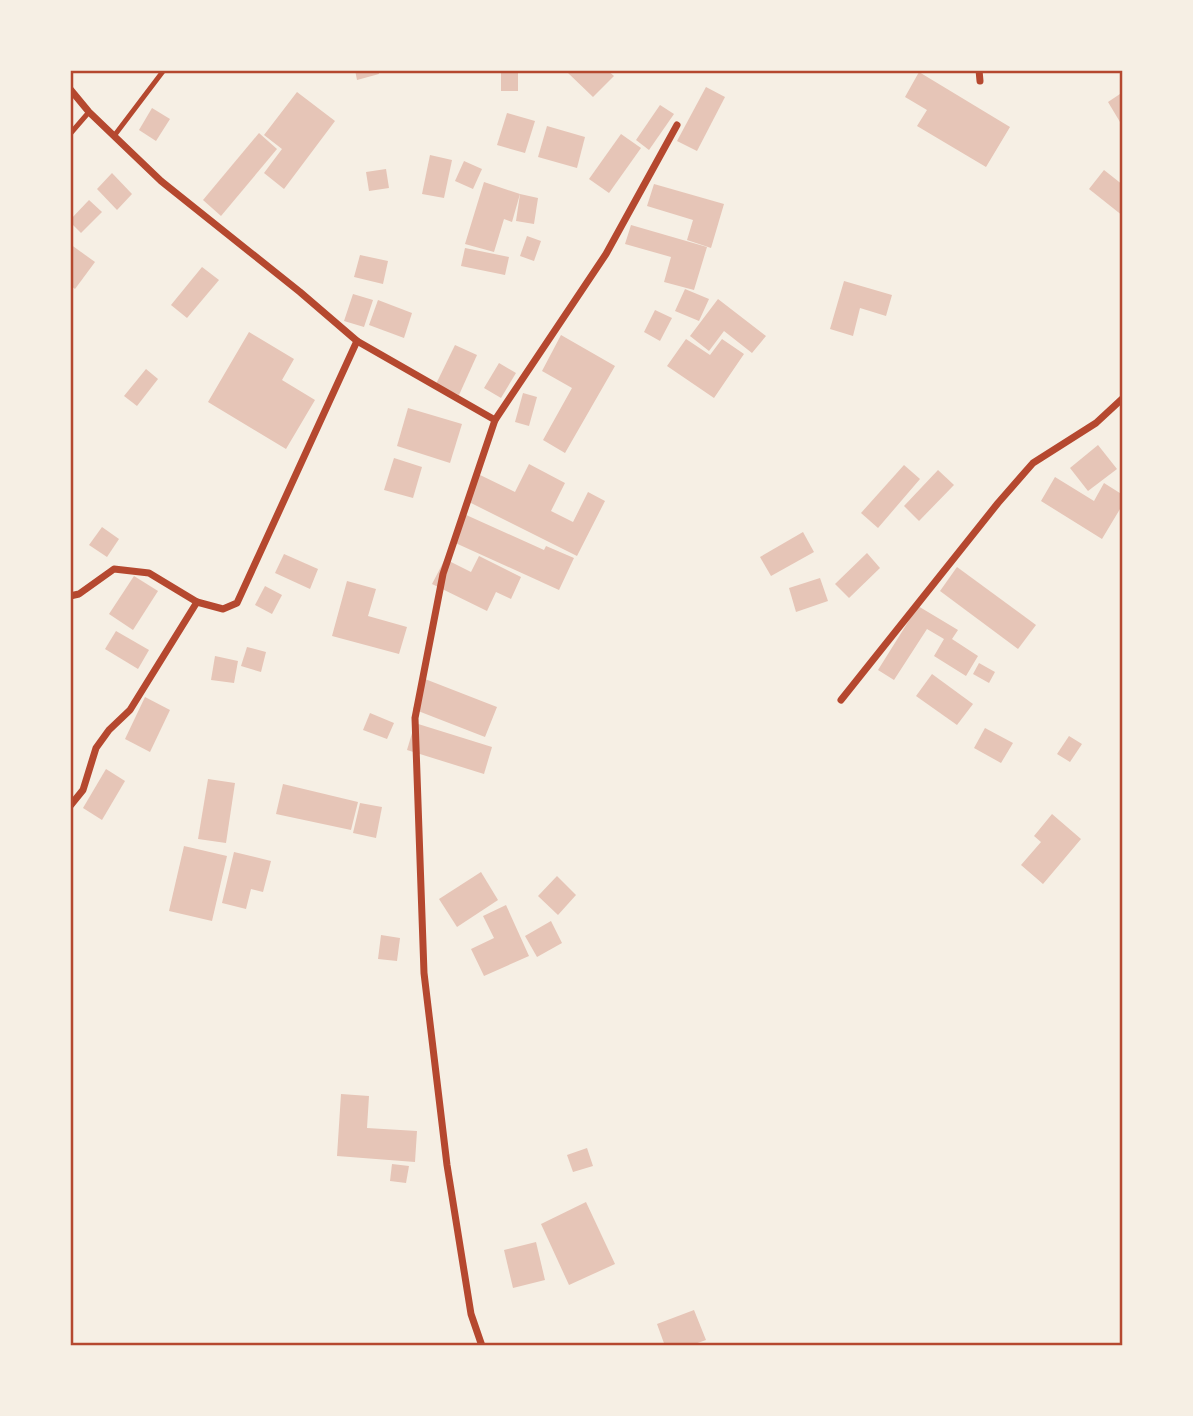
<svg xmlns="http://www.w3.org/2000/svg" width="1193" height="1416" font-family="'DejaVu Sans',sans-serif">
<style>
.building{fill:#e6c5b7}
.lines{fill:none;stroke-linecap:round;stroke-linejoin:round}
.service{stroke:#b5482f;stroke-width:5}
.minor{stroke:#b5482f;stroke-width:7}
.neatline{fill:none;stroke:#b5482f;stroke-width:2.5}
</style>
<rect width="100%" height="100%" fill="#f6efe4"/>
<g class="building">
<path d="M 355,70 L 378,70 L 379,74 L 357,80 Z"/>
<path d="M 501,70 L 518,71 L 518,91 L 501,91 Z"/>
<path d="M 570,70 L 607,70 L 614,76 L 593,97 L 567,72 Z"/>
<path d="M 919,72 L 1010,127 L 986,167 L 917,126 L 927,110 L 905,97 Z"/>
<path d="M 706,87 L 725,97 L 697,151 L 677,141 Z"/>
<path d="M 297,92 L 335,121 L 284,189 L 264,173 L 282,149 L 264,135 Z"/>
<path d="M 1123,92 L 1123,127 L 1108,102 Z"/>
<path d="M 660,105 L 674,114 L 649,150 L 636,140 Z"/>
<path d="M 152,108 L 170,119 L 156,141 L 139,130 Z"/>
<path d="M 507,113 L 535,121 L 525,153 L 497,145 Z"/>
<path d="M 547,126 L 585,137 L 577,168 L 538,157 Z"/>
<path d="M 259,133 L 277,149 L 221,216 L 203,200 Z"/>
<path d="M 621,134 L 641,148 L 609,193 L 589,179 Z"/>
<path d="M 430,155 L 452,160 L 444,198 L 422,194 Z"/>
<path d="M 464,161 L 482,169 L 473,189 L 455,181 Z"/>
<path d="M 386,169 L 389,188 L 369,191 L 366,172 Z"/>
<path d="M 1104,170 L 1123,185 L 1123,216 L 1089,189 Z"/>
<path d="M 112,173 L 132,194 L 117,210 L 97,189 Z"/>
<path d="M 484,182 L 520,194 L 512,222 L 504,219 L 494,252 L 465,244 Z"/>
<path d="M 654,184 L 724,204 L 711,248 L 687,240 L 693,220 L 647,206 Z"/>
<path d="M 520,194 L 538,198 L 534,224 L 516,221 Z"/>
<path d="M 89,200 L 102,212 L 81,233 L 70,222 L 70,220 Z"/>
<path d="M 631,225 L 707,247 L 694,290 L 664,282 L 671,257 L 625,244 Z"/>
<path d="M 527,236 L 541,241 L 534,261 L 520,256 Z"/>
<path d="M 70,244 L 95,262 L 75,289 L 70,285 Z"/>
<path d="M 465,248 L 509,257 L 505,275 L 461,266 Z"/>
<path d="M 360,255 L 388,261 L 383,284 L 354,277 Z"/>
<path d="M 202,267 L 219,280 L 187,318 L 171,305 Z"/>
<path d="M 844,281 L 892,295 L 886,316 L 860,308 L 853,336 L 830,329 Z"/>
<path d="M 685,289 L 709,299 L 699,321 L 675,311 Z"/>
<path d="M 353,294 L 373,300 L 364,327 L 344,321 Z"/>
<path d="M 718,299 L 766,336 L 752,353 L 724,331 L 709,351 L 690,336 Z"/>
<path d="M 378,300 L 412,313 L 404,338 L 369,325 Z"/>
<path d="M 655,310 L 672,318 L 660,341 L 644,332 Z"/>
<path d="M 249,332 L 294,359 L 282,380 L 315,400 L 286,449 L 208,402 Z"/>
<path d="M 561,335 L 615,366 L 565,453 L 543,440 L 572,388 L 542,371 Z"/>
<path d="M 686,339 L 710,355 L 722,339 L 744,354 L 714,398 L 667,366 Z"/>
<path d="M 455,345 L 477,355 L 459,395 L 436,384 Z"/>
<path d="M 499,363 L 516,373 L 501,398 L 484,388 Z"/>
<path d="M 146,369 L 158,379 L 137,406 L 124,396 Z"/>
<path d="M 523,393 L 537,397 L 529,426 L 515,422 Z"/>
<path d="M 408,408 L 462,424 L 450,463 L 397,446 Z"/>
<path d="M 1098,445 L 1117,469 L 1088,491 L 1070,468 Z"/>
<path d="M 394,458 L 422,467 L 413,498 L 384,490 Z"/>
<path d="M 529,464 L 565,483 L 551,511 L 573,522 L 588,492 L 605,501 L 577,556 L 465,500 L 478,474 L 515,492 Z"/>
<path d="M 904,465 L 920,479 L 878,528 L 861,513 Z"/>
<path d="M 938,470 L 954,485 L 919,521 L 904,506 Z"/>
<path d="M 1055,477 L 1094,501 L 1104,483 L 1123,495 L 1123,504 L 1102,539 L 1041,501 Z"/>
<path d="M 464,514 L 544,550 L 546,546 L 574,558 L 559,590 L 451,541 Z"/>
<path d="M 102,527 L 119,539 L 107,557 L 89,545 Z"/>
<path d="M 803,532 L 814,552 L 771,576 L 760,557 Z"/>
<path d="M 867,553 L 880,568 L 849,598 L 835,584 Z"/>
<path d="M 284,554 L 318,569 L 310,589 L 275,573 Z"/>
<path d="M 479,556 L 521,577 L 511,599 L 496,592 L 487,611 L 432,584 L 445,559 L 471,572 Z"/>
<path d="M 957,567 L 1036,625 L 1018,649 L 940,591 Z"/>
<path d="M 134,576 L 158,591 L 133,630 L 109,614 Z"/>
<path d="M 820,578 L 828,601 L 796,612 L 789,588 Z"/>
<path d="M 347,581 L 376,589 L 368,616 L 407,627 L 399,654 L 332,636 Z"/>
<path d="M 265,586 L 282,595 L 272,614 L 255,605 Z"/>
<path d="M 918,606 L 958,630 L 952,639 L 978,656 L 966,676 L 934,656 L 944,639 L 927,629 L 894,680 L 878,670 Z"/>
<path d="M 116,631 L 149,650 L 138,669 L 105,649 Z"/>
<path d="M 247,647 L 266,652 L 261,672 L 241,666 Z"/>
<path d="M 215,656 L 238,661 L 234,683 L 211,680 Z"/>
<path d="M 979,663 L 995,672 L 989,683 L 973,674 Z"/>
<path d="M 932,674 L 973,704 L 957,725 L 916,696 Z"/>
<path d="M 425,679 L 497,707 L 485,737 L 413,709 Z"/>
<path d="M 145,697 L 170,710 L 150,752 L 125,739 Z"/>
<path d="M 370,713 L 394,723 L 387,739 L 363,730 Z"/>
<path d="M 415,723 L 492,747 L 484,774 L 407,750 Z"/>
<path d="M 985,728 L 1013,743 L 1001,763 L 974,748 Z"/>
<path d="M 1069,736 L 1082,744 L 1070,762 L 1057,754 Z"/>
<path d="M 106,769 L 125,781 L 102,820 L 83,808 Z"/>
<path d="M 208,779 L 235,783 L 226,843 L 198,839 Z"/>
<path d="M 283,784 L 358,802 L 351,830 L 276,814 Z"/>
<path d="M 360,803 L 382,807 L 376,838 L 353,833 Z"/>
<path d="M 1052,814 L 1081,839 L 1043,884 L 1021,865 L 1041,842 L 1034,836 Z"/>
<path d="M 184,846 L 227,856 L 212,921 L 169,911 Z"/>
<path d="M 234,852 L 271,861 L 263,892 L 251,889 L 246,909 L 222,903 Z"/>
<path d="M 481,872 L 498,900 L 457,927 L 439,899 Z"/>
<path d="M 557,876 L 576,895 L 558,915 L 538,896 Z"/>
<path d="M 506,905 L 529,956 L 484,976 L 471,949 L 494,938 L 483,916 Z"/>
<path d="M 551,921 L 562,943 L 537,957 L 525,936 Z"/>
<path d="M 381,935 L 400,938 L 397,961 L 378,959 Z"/>
<path d="M 341,1094 L 369,1096 L 367,1128 L 417,1131 L 415,1162 L 337,1156 Z"/>
<path d="M 587,1148 L 593,1166 L 573,1172 L 567,1155 Z"/>
<path d="M 392,1164 L 409,1166 L 406,1183 L 390,1181 Z"/>
<path d="M 586,1202 L 615,1264 L 569,1285 L 541,1224 Z"/>
<path d="M 536,1242 L 545,1280 L 513,1288 L 504,1250 Z"/>
<path d="M 694,1310 L 706,1340 L 689,1346 L 665,1346 L 657,1324 Z"/>
</g>
<g class="lines">
<g class="service">
<path d="M 70,134 L 89,112"/>
<path d="M 114,136 L 164,70"/>
</g>
<g class="minor">
<path d="M 979,70 L 980,81"/>
<path d="M 70,89 L 89,112 L 161,181 L 300,292 L 357,341 L 237,603 L 223,609 L 197,602 L 130,710 L 109,730 L 96,748 L 83,790 L 70,806"/>
<path d="M 357,341 L 495,420"/>
<path d="M 70,596 L 79,594 L 114,569 L 149,573 L 197,602"/>
<path d="M 841,700 L 998,503 L 1033,463 L 1096,423 L 1123,398"/>
<path d="M 482,1346 L 471,1314 L 447,1165 L 424,973 L 415,718 L 443,574 L 495,420 L 606,254 L 677,125"/>
</g>
</g>
<rect width="1193" height="1416" fill="none" stroke="#f6efe4" stroke-width="144"/>
<rect x="72" y="72" width="1049" height="1272" class="neatline"/>
</svg>
